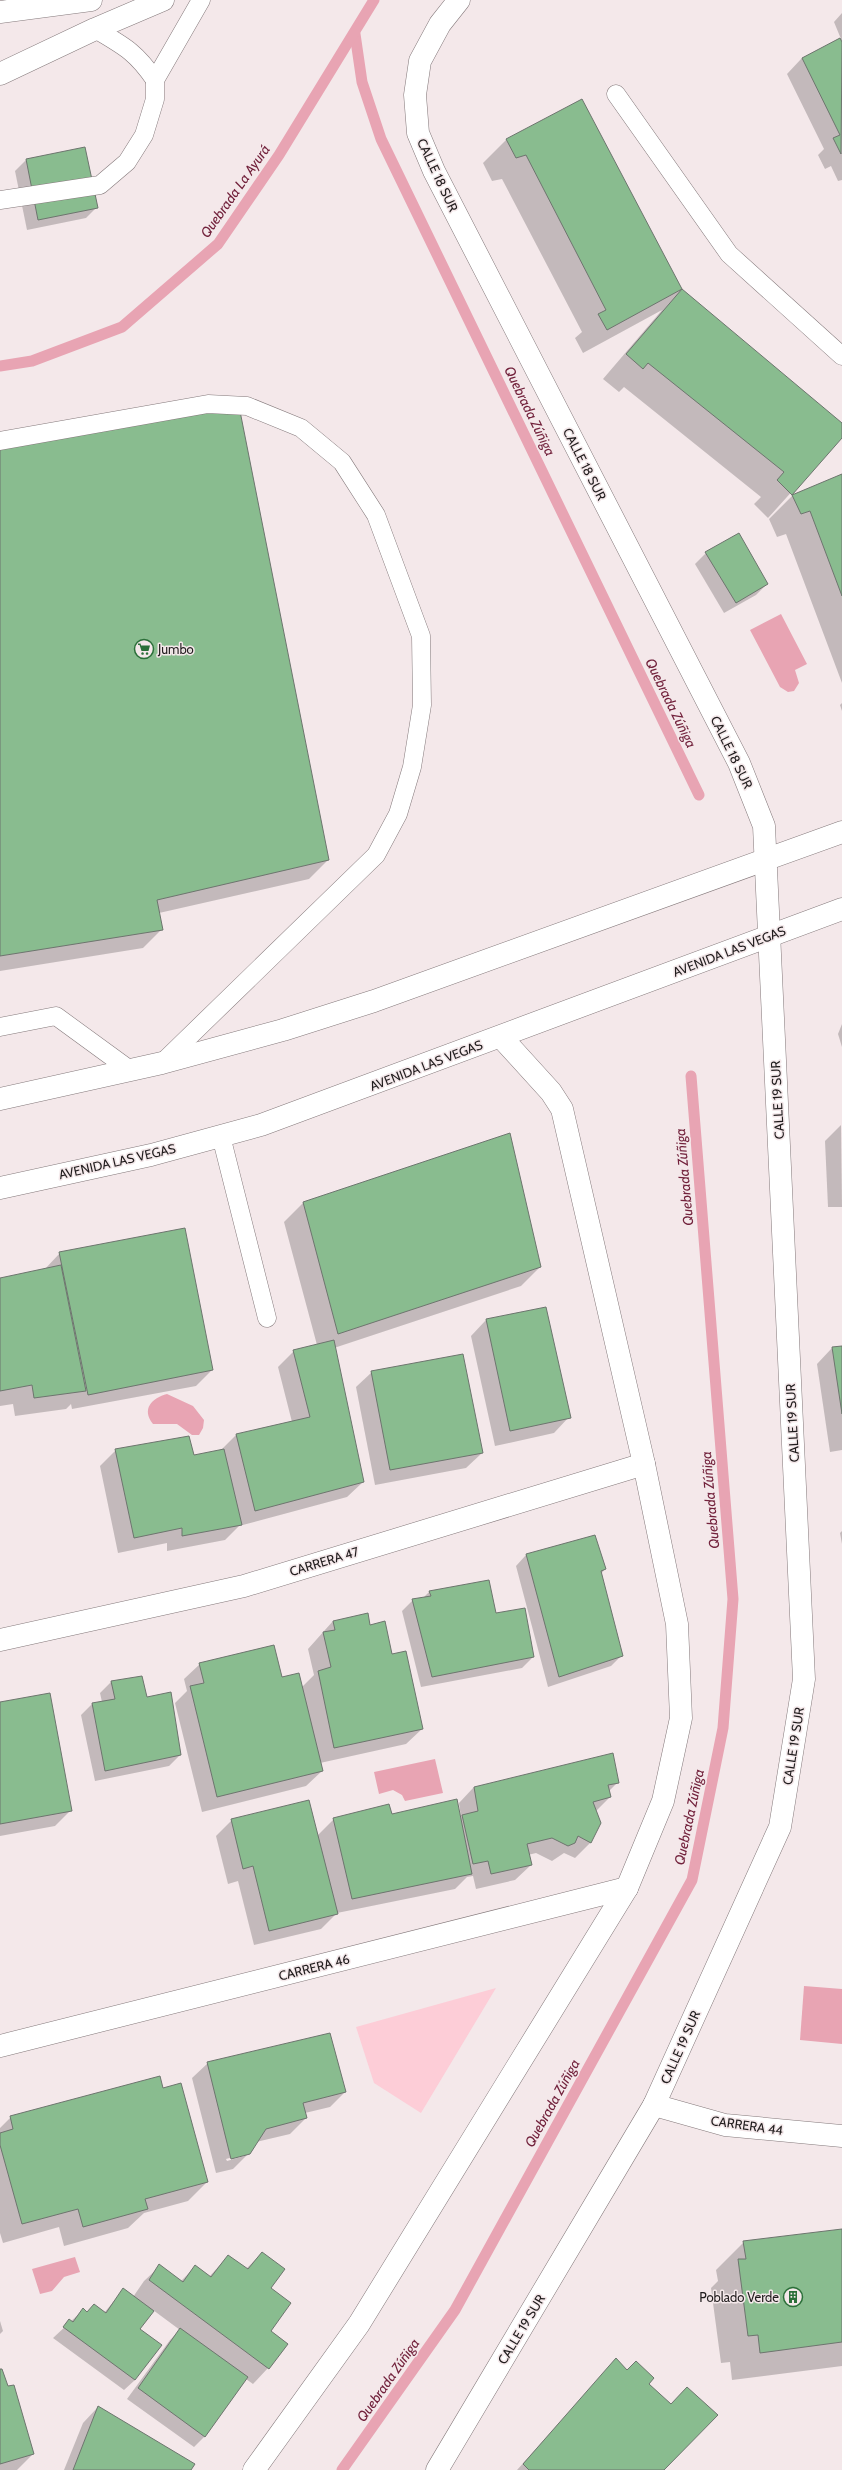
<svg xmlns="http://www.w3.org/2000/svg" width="842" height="2470" font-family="Cabin,sans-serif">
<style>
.green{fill:#fdcdd7}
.water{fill:#e8a4b3}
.shadow{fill:#0003;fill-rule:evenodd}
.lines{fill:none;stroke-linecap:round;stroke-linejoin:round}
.stream{stroke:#e8a4b3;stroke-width:11}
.building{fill:#89bc8f;stroke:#6d756e}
.lane-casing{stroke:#84797b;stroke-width:19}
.street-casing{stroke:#84797b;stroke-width:23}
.primary-casing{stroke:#84797b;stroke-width:23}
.highway-casing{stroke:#84797b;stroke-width:23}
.lane{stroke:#fff;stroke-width:18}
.street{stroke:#fff;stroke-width:22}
.primary{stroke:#fff;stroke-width:22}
.highway{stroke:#fff;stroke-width:22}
.labels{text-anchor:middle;stroke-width:3;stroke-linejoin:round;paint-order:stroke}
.street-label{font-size:13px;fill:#211d1e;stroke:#f4e8ea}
.poi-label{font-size:13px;fill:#211d1e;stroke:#f4e8ea;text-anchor:start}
.water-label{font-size:14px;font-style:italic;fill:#72223c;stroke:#f4e8ea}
</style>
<rect width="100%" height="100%" fill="#f4e8ea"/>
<path class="green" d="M 496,1988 L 421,2113 L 374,2083 L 356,2027 Z"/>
<g class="water">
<path d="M 781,614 L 807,664 L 795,670 L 799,683 L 794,691 L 788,692 L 780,687 L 750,630 Z"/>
<path d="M 167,1394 L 193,1406 L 204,1420 L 203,1428 L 199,1435 L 192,1435 L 177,1424 L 153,1424 C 141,1409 152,1398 167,1394 Z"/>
<path d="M 435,1759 L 443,1793 L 405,1801 L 402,1795 L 393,1790 L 379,1794 L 374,1772 Z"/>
<path d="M 804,1986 L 842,1989 L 842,2044 L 800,2040 Z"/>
<path d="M 75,2257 L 80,2272 L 64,2277 L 52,2291 L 40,2294 L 32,2269 Z"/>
</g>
<g class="shadow">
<path d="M 842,13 L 842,180 L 838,181 L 831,166 L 825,169 L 818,155 L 824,149 L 787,74 L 802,58 L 841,39 L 834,22 Z"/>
<path d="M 582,101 L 682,290 L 842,424 L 842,436 L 768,518 L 754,504 L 761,497 L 624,387 L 619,392 L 603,379 L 662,310 L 583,353 L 575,338 L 582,332 L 502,179 L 492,181 L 483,163 L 507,139 Z"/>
<path d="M 26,160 L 97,207 L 86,218 L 27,230 L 15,171 Z"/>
<path d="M 0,439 L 328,860 L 309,879 L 159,913 L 162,929 L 143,948 L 0,971 Z"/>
<path d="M 842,475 L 842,683 L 786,534 L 777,537 L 769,519 L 793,495 Z"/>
<path d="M 706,553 L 767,584 L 756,595 L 724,613 L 695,564 Z"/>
<path d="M 842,703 L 842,711 L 840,705 Z"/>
<path d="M 842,1024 L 842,1047 L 838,1034 Z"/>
<path d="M 841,1125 L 842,1207 L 828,1207 L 825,1141 Z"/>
<path d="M 509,1135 L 540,1267 L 521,1286 L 334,1348 L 363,1482 L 347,1497 L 239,1526 L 225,1540 L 167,1551 L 167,1543 L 118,1553 L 100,1466 L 116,1450 L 193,1456 L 221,1450 L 236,1435 L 292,1422 L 278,1367 L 294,1351 L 317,1345 L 284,1222 L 303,1203 Z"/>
<path d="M 60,1253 L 212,1370 L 196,1386 L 72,1409 L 71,1404 L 66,1409 L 15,1416 L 13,1404 L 0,1406 L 0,1279 L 44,1270 Z"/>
<path d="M 486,1320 L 569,1417 L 554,1433 L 495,1446 L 471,1336 Z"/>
<path d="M 842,1347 L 842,1450 L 830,1452 L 817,1364 L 832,1348 Z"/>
<path d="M 372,1372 L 482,1453 L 466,1468 L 375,1485 L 356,1387 Z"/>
<path d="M 842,1531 L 842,1544 L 840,1533 Z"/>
<path d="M 526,1555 L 605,1569 L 601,1574 L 622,1655 L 611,1666 L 548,1687 L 516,1566 Z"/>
<path d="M 430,1591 L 495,1614 L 533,1657 L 522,1668 L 421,1687 L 402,1611 L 413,1600 L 423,1598 Z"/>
<path d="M 333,1621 L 370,1626 L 392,1655 L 422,1729 L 406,1744 L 320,1763 L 322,1771 L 306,1786 L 202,1812 L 175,1703 L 187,1691 L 184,1679 L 200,1664 L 281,1679 L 301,1688 L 314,1675 L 308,1649 Z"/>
<path d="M 111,1682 L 146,1698 L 180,1755 L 169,1766 L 95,1781 L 81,1715 L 92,1704 L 102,1702 L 100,1693 Z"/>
<path d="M 0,1703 L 71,1810 L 55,1826 L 0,1836 Z"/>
<path d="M 618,1782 L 609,1791 L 610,1797 L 595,1812 L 600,1823 L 590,1843 L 575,1858 L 564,1853 L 552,1861 L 536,1853 L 528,1855 L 531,1865 L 515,1880 L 476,1889 L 473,1876 L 467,1877 L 455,1889 L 337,1913 L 321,1929 L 254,1945 L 238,1881 L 228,1884 L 216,1836 L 232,1820 L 317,1836 L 334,1819 L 392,1815 L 459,1819 L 461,1817 L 459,1803 L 474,1787 Z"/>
<path d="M 208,2063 L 345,2092 L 330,2107 L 305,2113 L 306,2118 L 290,2134 L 256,2142 L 249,2153 L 233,2169 L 216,2173 L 192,2078 ZM 244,2154 L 244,2156 L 227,2161 L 226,2159 Z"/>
<path d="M 162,2089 L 207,2182 L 188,2201 L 144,2213 L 128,2228 L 64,2246 L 59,2227 L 3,2243 L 0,2233 L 0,2128 L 11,2117 Z"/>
<path d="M 842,2230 L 842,2366 L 732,2380 L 730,2362 L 721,2363 L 711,2288 L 718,2281 L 716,2270 L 744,2242 Z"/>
<path d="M 262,2253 L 270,2289 L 268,2368 L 253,2384 L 246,2379 L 205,2436 L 194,2447 L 127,2399 L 170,2340 L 180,2330 L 153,2310 L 139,2329 L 135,2380 L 124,2390 L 53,2338 L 83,2310 L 87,2313 L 104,2313 L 124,2289 L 133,2297 L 144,2281 L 160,2266 L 181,2281 L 195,2267 L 209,2277 L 228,2256 L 246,2269 Z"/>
<path d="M 0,2321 L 3,2331 L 0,2334 Z"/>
<path d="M 616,2360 L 627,2371 L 647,2384 L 663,2470 L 517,2470 Z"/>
<path d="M 0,2370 L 33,2454 L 17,2470 L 0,2470 Z"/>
<path d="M 98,2407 L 190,2470 L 64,2470 L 83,2423 Z"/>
</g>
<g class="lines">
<g class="stream">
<path d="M 355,34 L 362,82 L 381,139 L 699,795"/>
<path d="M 0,366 L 32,361 L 122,327 L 218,244 L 279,155 L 374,0"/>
<path d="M 342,2470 L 455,2310 L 692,1880 L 723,1728 L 733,1599 L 691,1076"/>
</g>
</g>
<g class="building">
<path d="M 840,38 L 842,42 L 841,154 L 833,138 L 840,135 L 802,58 Z"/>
<path d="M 582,99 L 682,289 L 607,330 L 598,314 L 606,310 L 526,155 L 516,158 L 506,139 Z"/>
<path d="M 85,147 L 98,208 L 38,220 L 26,159 Z"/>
<path d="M 682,289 L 842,423 L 842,438 L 792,495 L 777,480 L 784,472 L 648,363 L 643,369 L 626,354 Z"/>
<path d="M 238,401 L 329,860 L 157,900 L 163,930 L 0,956 L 0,438 Z"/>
<path d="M 842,474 L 842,596 L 810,511 L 801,514 L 792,495 Z"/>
<path d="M 739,533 L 768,584 L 736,603 L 705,552 Z"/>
<path d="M 510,1133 L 541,1267 L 338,1334 L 303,1202 Z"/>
<path d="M 185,1228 L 213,1370 L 88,1395 L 59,1252 Z"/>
<path d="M 61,1265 L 86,1391 L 34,1398 L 32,1385 L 0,1391 L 0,1278 Z"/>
<path d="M 546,1307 L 571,1418 L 510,1431 L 486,1319 Z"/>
<path d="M 334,1340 L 364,1482 L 255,1511 L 236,1434 L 310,1417 L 293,1350 Z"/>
<path d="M 842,1346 L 842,1414 L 832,1347 Z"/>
<path d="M 463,1354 L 483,1453 L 390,1470 L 371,1371 Z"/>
<path d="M 189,1436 L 194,1455 L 224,1449 L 242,1525 L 182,1536 L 182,1528 L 134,1538 L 115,1449 Z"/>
<path d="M 595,1535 L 606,1569 L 601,1571 L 623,1656 L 559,1677 L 526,1554 Z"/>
<path d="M 489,1580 L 496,1613 L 525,1608 L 534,1657 L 432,1677 L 412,1599 L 431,1596 L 429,1591 Z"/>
<path d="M 368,1613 L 370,1625 L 385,1621 L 392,1654 L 406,1651 L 423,1729 L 334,1748 L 318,1671 L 331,1667 L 323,1632 L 335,1630 L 333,1621 Z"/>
<path d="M 274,1645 L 282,1677 L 299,1673 L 323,1771 L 217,1797 L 190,1686 L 204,1683 L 199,1663 Z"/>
<path d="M 142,1676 L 147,1697 L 171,1692 L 181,1755 L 105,1771 L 92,1703 L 115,1699 L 111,1681 Z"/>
<path d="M 50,1693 L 72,1811 L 0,1824 L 0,1702 Z"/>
<path d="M 613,1753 L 619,1783 L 608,1785 L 611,1797 L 593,1802 L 601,1823 L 591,1843 L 578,1836 L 575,1843 L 568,1846 L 552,1838 L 527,1844 L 532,1865 L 491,1874 L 488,1861 L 473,1864 L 462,1815 L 478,1811 L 474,1787 Z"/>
<path d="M 457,1799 L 472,1874 L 352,1899 L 333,1818 L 389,1804 L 392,1814 Z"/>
<path d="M 309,1800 L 338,1914 L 269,1931 L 253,1866 L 243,1869 L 231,1819 Z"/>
<path d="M 330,2033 L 346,2092 L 303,2103 L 307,2118 L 266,2129 L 250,2154 L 231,2159 L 207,2062 Z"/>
<path d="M 160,2076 L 163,2088 L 181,2083 L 208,2182 L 145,2199 L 148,2209 L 83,2227 L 78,2209 L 22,2224 L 0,2145 L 0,2133 L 13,2129 L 10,2116 Z"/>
<path d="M 842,2229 L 842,2342 L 760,2353 L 758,2335 L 748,2336 L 738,2259 L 746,2259 L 743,2241 Z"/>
<path d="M 262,2252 L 285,2269 L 271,2288 L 291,2303 L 271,2331 L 288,2344 L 269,2369 L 149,2280 L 159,2264 L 183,2282 L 195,2265 L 211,2277 L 228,2255 L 248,2269 Z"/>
<path d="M 123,2288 L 154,2311 L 140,2329 L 162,2345 L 135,2380 L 63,2327 L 69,2319 L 73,2322 L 83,2308 L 87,2312 L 94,2304 L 106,2313 Z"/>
<path d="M 180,2328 L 248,2377 L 205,2437 L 138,2388 Z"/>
<path d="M 616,2358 L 627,2370 L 636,2361 L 654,2378 L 649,2384 L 671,2404 L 687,2387 L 718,2415 L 664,2470 L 529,2470 L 523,2464 Z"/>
<path d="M 0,2369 L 2,2369 L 8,2386 L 14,2385 L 34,2454 L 0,2464 Z"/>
<path d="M 98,2406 L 195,2464 L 191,2470 L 73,2470 Z"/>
</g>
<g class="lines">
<defs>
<g id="lane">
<path d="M 95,29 C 124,46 136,52 155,80"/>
<path d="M 616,94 L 729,254 L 842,356"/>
<path d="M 0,200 L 100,185 L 127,162 L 144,135 L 155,99 L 155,80 L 201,0"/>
<path d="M 0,441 L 208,404 L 247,406 L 301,428 L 342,462 L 376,515 L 421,636 L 422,705 L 412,767 L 398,814 L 376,855 L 162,1063"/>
<path d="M 0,1027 L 56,1016 L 130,1070"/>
<path d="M 221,1136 L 267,1318"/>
</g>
<g id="street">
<path d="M 0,1640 L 244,1586 L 644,1464"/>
<path d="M 0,2046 L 627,1888"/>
<path d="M 654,2105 L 725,2125 L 842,2136"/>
<path d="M 254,2470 L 359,2324 L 627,1888 L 663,1801 L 681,1718 L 677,1624 L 644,1464 L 562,1109 L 551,1092 L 501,1037"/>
<path d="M 437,2470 L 654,2105 L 780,1827 L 804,1679 L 764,826 L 739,763 L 434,171 L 418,133 L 415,95 L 420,61 L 440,24 L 459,0"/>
</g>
<g id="primary">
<path d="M 0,1099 L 162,1063 L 283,1030 L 374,1001 L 842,832"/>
<path d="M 0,1188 L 151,1155 L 261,1125 L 842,909"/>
</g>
<g id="highway">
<path d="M 0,12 L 91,0"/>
<path d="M 0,74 L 95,29 L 163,0"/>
</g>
</defs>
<use href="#lane" class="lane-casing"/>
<use href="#street" class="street-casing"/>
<use href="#primary" class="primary-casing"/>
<use href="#highway" class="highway-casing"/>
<use href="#lane" class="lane"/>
<use href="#street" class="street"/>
<use href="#primary" class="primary"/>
<use href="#highway" class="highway"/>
</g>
<defs>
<symbol id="supermarket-ring" viewBox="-11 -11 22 22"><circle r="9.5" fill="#f4e8ea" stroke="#2b6f39" stroke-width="1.5"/><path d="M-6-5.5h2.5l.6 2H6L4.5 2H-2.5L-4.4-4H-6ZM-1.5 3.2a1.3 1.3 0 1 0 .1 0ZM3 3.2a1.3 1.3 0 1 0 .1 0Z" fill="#2b6f39"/></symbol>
<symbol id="building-ring" viewBox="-11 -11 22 22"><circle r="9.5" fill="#f4e8ea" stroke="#2b6f39" stroke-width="1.5"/><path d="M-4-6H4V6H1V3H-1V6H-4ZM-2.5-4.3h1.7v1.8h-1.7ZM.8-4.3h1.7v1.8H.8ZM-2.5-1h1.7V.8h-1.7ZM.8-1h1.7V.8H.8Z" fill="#2b6f39"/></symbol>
</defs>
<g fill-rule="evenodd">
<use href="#supermarket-ring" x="133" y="638" width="22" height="22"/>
<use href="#building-ring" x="782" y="2286" width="22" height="22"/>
</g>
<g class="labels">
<g class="street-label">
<text transform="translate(438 175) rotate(65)" y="5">CALLE 18 SUR</text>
<text transform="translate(585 464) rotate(63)" y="5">CALLE 18 SUR</text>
<text transform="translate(732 752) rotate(64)" y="5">CALLE 18 SUR</text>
<text transform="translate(729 951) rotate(-21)" y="5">AVENIDA LAS VEGAS</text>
<text transform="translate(426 1065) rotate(-21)" y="5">AVENIDA LAS VEGAS</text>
<text transform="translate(777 1100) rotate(-93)" y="5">CALLE 19 SUR</text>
<text transform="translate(117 1161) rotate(-13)" y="5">AVENIDA LAS VEGAS</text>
<text transform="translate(792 1423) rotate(-93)" y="5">CALLE 19 SUR</text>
<text transform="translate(324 1561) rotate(-17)" y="5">CARRERA 47</text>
<text transform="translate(793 1746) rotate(-81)" y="5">CALLE 19 SUR</text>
<text transform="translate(314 1967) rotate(-14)" y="5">CARRERA 46</text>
<text transform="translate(680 2047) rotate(-66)" y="5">CALLE 19 SUR</text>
<text transform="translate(747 2125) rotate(8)" y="5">CARRERA 44</text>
<text transform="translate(521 2329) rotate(-59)" y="5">CALLE 19 SUR</text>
</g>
<g class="poi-label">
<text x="158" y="654">Jumbo</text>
<text x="779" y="2302" text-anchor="end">Poblado Verde</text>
</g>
<g class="water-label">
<text transform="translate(235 191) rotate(-55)" y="5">Quebrada La Ayurá</text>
<text transform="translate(530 411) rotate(64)" y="5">Quebrada Zúñiga</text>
<text transform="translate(671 703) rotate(64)" y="5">Quebrada Zúñiga</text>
<text transform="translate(684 1177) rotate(-95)" y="5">Quebrada Zúñiga</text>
<text transform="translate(710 1500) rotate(-95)" y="5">Quebrada Zúñiga</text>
<text transform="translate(689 1817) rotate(-78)" y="5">Quebrada Zúñiga</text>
<text transform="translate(552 2103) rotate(-61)" y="5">Quebrada Zúñiga</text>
<text transform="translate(388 2380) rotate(-55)" y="5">Quebrada Zúñiga</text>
</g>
</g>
</svg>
